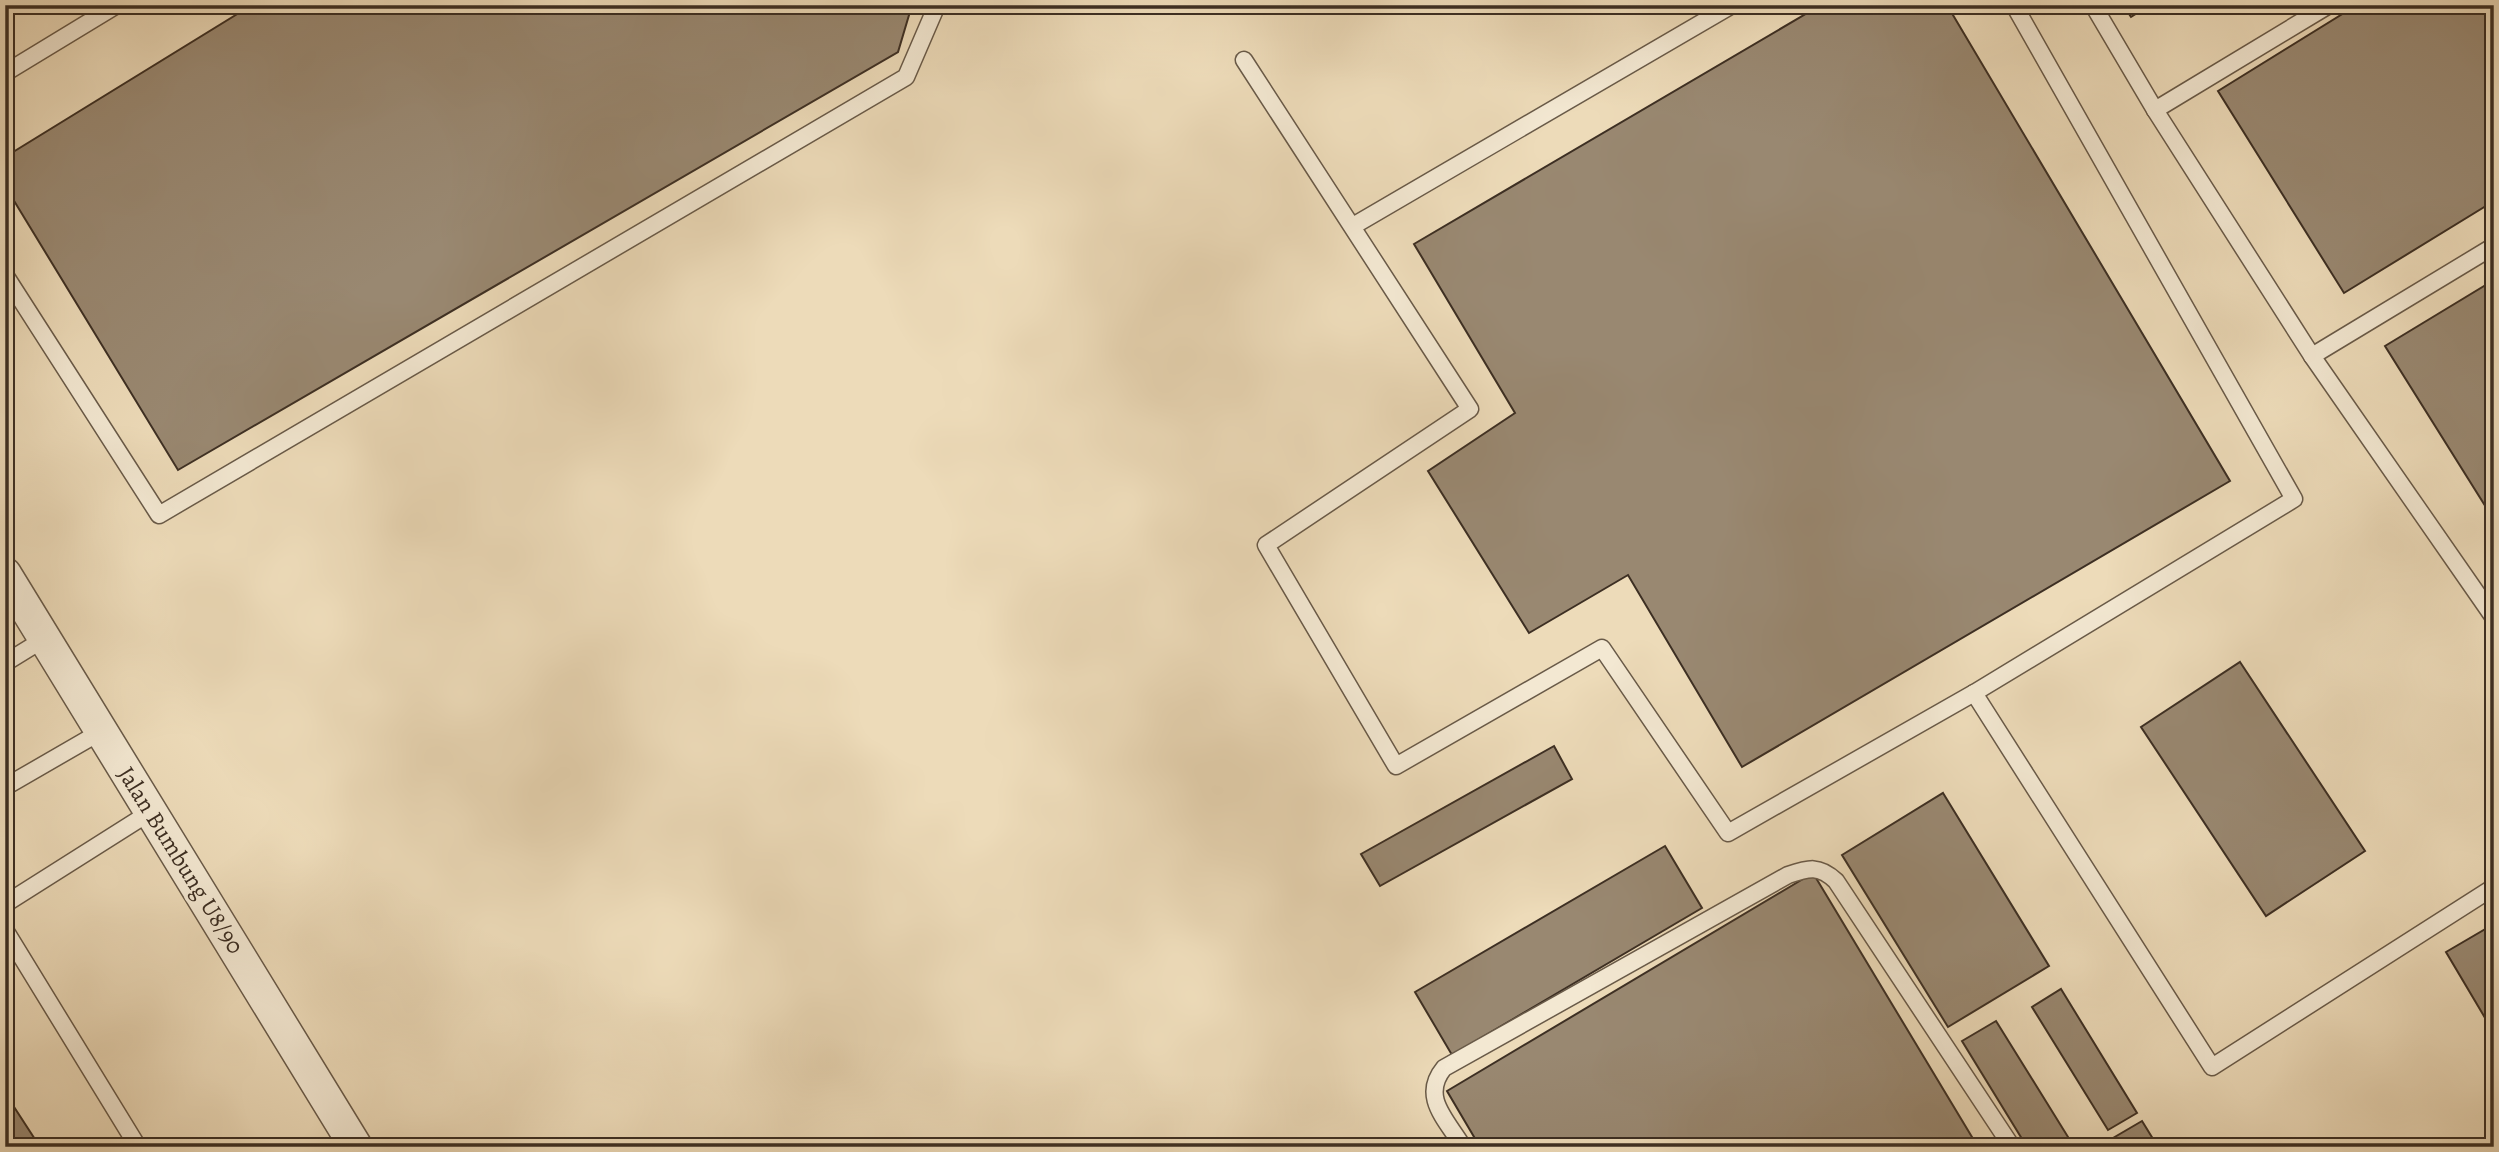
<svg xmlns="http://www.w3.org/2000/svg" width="2499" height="1152" font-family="Alegreya,serif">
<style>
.building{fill:#998871;stroke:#3d2f23;stroke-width:2}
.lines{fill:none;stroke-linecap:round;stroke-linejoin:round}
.lane-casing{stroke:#695a48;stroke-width:19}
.street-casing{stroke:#695a48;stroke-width:35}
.lane{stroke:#f3e8d2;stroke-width:16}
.street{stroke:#f3e8d2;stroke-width:32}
.labels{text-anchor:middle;stroke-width:7;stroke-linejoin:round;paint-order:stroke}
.street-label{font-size:24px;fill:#3d2f23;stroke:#f3e8d2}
</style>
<rect width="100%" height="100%" fill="#eddbb9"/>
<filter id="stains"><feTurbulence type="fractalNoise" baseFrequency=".00286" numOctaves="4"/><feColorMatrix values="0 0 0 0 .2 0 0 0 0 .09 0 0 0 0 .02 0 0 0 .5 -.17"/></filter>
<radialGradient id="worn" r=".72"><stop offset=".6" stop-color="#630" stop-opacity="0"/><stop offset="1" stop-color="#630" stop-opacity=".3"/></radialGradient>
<g class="building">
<path d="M 252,5 L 912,5 L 898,52 L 178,470 L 5,186 L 5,157 Z"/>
<path d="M 1821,5 L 1947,5 L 2230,481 L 1742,767 L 1628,575 L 1529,633 L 1428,471 L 1515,413 L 1414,244 Z"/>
<path d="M 2123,5 L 2150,5 L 2131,17 Z"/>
<path d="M 2357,5 L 2494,5 L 2494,201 L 2344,293 L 2218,91 Z"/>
<path d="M 2494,280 L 2494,520 L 2385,346 Z"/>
<path d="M 2240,662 L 2365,851 L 2266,916 L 2141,727 Z"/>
<path d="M 1554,746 L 1572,779 L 1380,886 L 1361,854 Z"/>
<path d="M 1943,793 L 2049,966 L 1948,1027 L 1842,855 Z"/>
<path d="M 1665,846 L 1702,908 L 1452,1055 L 1415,992 Z"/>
<path d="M 1813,873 L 1978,1147 L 1480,1147 L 1447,1091 Z"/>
<path d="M 2494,924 L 2494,1033 L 2446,952 Z"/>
<path d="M 2061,989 L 2137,1113 L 2108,1130 L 2032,1007 Z"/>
<path d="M 1996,1021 L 2073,1145 L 2069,1147 L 2027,1147 L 1962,1041 Z"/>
<path d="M 5,1093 L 40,1147 L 5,1147 Z"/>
<path d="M 2142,1121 L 2158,1147 L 2119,1147 L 2113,1138 Z"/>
</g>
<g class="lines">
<defs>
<g id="lane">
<path d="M 2093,5 L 2155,110 L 2312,356 L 2494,618"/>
<path d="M 1244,60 L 1470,409 L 1266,545 L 1396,766 L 1602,648 L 1728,833 L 1974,693 L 2294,499 L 2014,5"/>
<path d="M 5,73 L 117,5"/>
<path d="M 2155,110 L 2329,5"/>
<path d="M 1353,226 L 1732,5"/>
<path d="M 5,275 L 159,515 L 906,77 L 937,5"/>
<path d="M 2312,356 L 2494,246"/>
<path d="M 5,663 L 44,639"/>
<path d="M 1974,693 L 2212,1067 L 2494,887"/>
<path d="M 5,787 L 102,731"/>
<path d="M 5,904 L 152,811"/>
<path d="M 5,930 L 138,1147"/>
<path d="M 1463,1147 C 1447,1120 1420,1097 1444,1068 L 1788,875 C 1809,868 1819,865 1836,881 L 2012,1147"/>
</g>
<path id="street" d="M 5,574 L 356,1147"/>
</defs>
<use href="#lane" class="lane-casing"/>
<use href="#street" class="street-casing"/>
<use href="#lane" class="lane"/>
<use href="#street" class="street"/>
</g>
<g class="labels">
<g class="street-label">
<text transform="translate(181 860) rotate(58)" y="8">Jalan Bumbung U8/90</text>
</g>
</g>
<rect width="2499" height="1152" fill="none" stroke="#eddbb9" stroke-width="28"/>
<rect x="7" y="7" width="2485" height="1138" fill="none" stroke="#3d2f23" stroke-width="3.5"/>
<rect x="14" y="14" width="2471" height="1124" fill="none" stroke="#3d2f23" stroke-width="2"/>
<rect width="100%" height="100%" filter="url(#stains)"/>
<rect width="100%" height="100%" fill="url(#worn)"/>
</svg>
